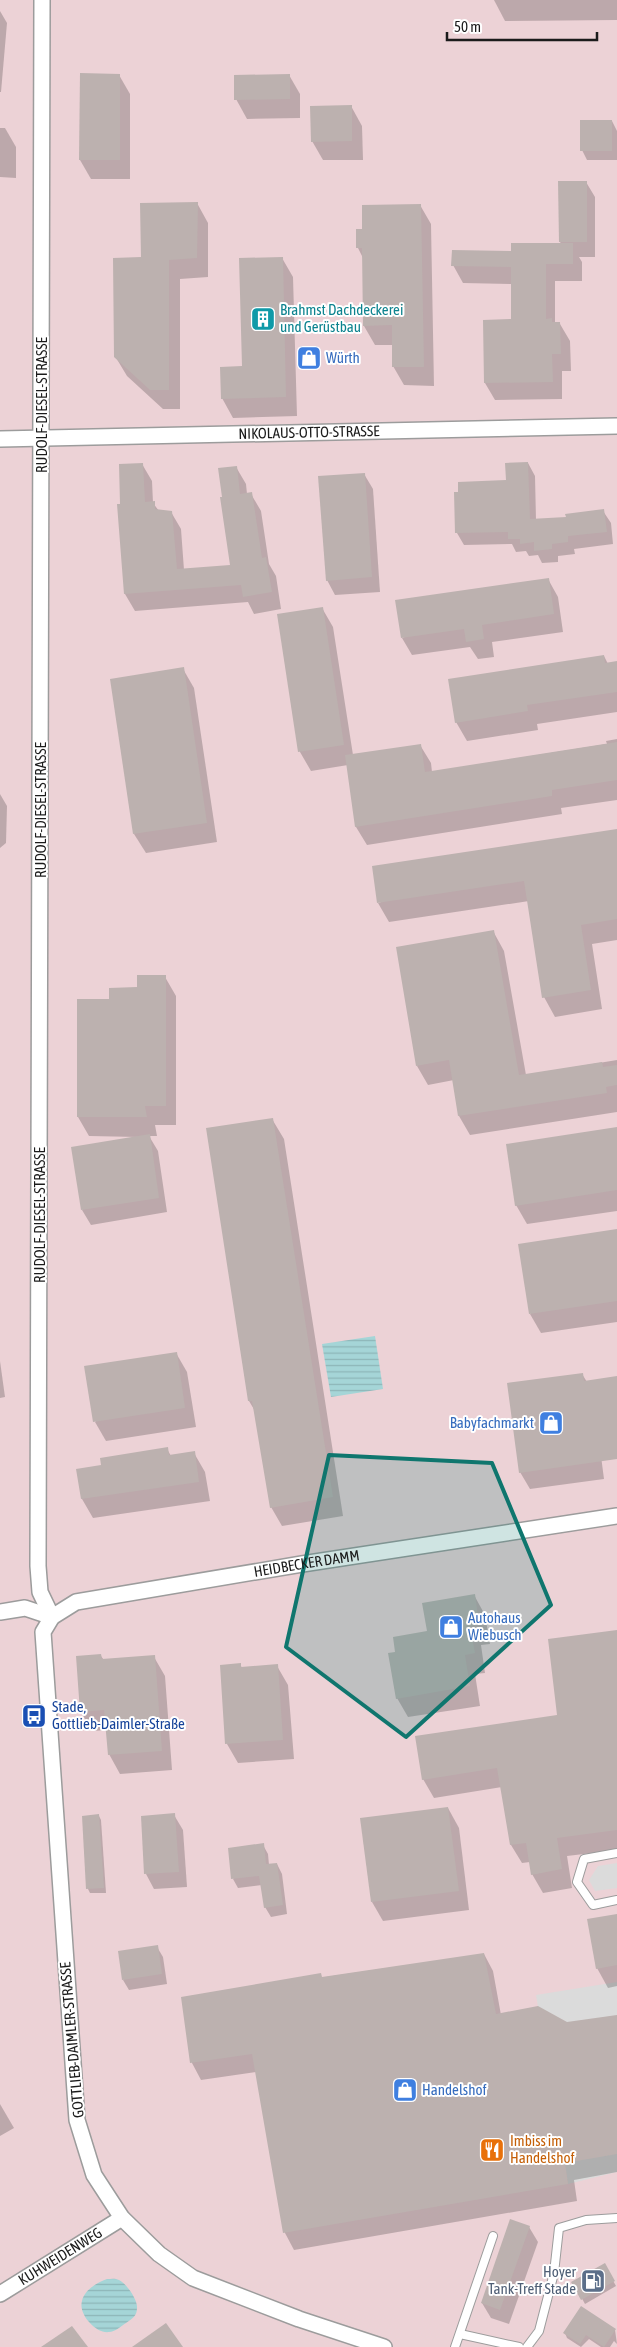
<svg xmlns="http://www.w3.org/2000/svg" width="617" height="2347" font-family="'Asap Condensed',sans-serif">
<style>
.commercial{fill:#ecd2d6}
.parking{fill:#dbdbdb}
.water{fill:url(#water-rules)}
.shadow{fill:#0003}
.building{fill:#bcb1af}
.lines{fill:none;stroke-linecap:round;stroke-linejoin:round}
.service-casing{stroke:#9c9c9c;stroke-width:10}
.minor-casing{stroke:#9c9c9c;stroke-width:18}
.service{stroke:#fff;stroke-width:8}
.minor{stroke:#fff;stroke-width:15}
.marked{fill:#0f766e;fill-opacity:0.2;stroke:#0f766e;stroke-width:4;stroke-linejoin:round}
.labels{text-anchor:middle;stroke-width:4;stroke-linejoin:round;paint-order:stroke}
.culture-label{font-size:15px;fill:#0d838f;stroke:#fff;text-anchor:start}
.shop-label{font-size:15px;fill:#366cbe;stroke:#fff;text-anchor:start}
.street-label{font-size:15px;fill:#1b1b1b;stroke:#fff}
.transit-label{font-size:15px;fill:#164399;stroke:#fff;text-anchor:start}
.food-label{font-size:15px;fill:#c56008;stroke:#fff;text-anchor:start}
.service-label{font-size:15px;fill:#4e5e75;stroke:#fff;text-anchor:end}
</style>
<defs>
<pattern id="water-rules" width="6" height="5" patternUnits="userSpaceOnUse" patternTransform="scale(1.25)"><rect width="6" height="5" fill="#a5d5d7"/><path d="M0 2.5h6" fill="none" stroke="#8db6b8"/></pattern>
</defs>
<rect width="100%" height="100%" fill="#ece7e2"/>
<rect class="commercial" x="0" y="0" width="617" height="2347"/>
<g class="parking">
<path d="M 617,1863 L 617,1888 L 595,1891 L 589,1880 L 598,1866 Z"/>
<path d="M 617,1982 L 617,2172 L 568,2184 L 536,1995 Z"/>
</g>
<g class="water">
<path d="M 375,1336 L 383,1389 L 331,1397 L 322,1344 Z"/>
<path d="M 107,2279 C 111,2279 115,2278 119,2280 C 126,2283 138,2300 137,2308 C 137,2316 132,2319 126,2323 C 121,2326 115,2332 109,2332 C 96,2334 78,2314 82,2301 C 84,2290 98,2282 107,2279 Z"/>
</g>
<g class="shadow">
<path d="M 494,0 L 617,0 L 617,20 L 505,21 Z"/>
<path d="M 0,11 L 7,23 L 1,92 L 0,92 Z"/>
<path d="M 81,75 L 119,75 L 130,94 L 130,179 L 91,179 L 80,160 Z"/>
<path d="M 289,75 L 300,94 L 300,118 L 247,119 L 236,99 Z"/>
<path d="M 351,106 L 362,126 L 363,160 L 323,160 L 312,141 Z"/>
<path d="M 612,121 L 617,131 L 617,160 L 587,160 L 582,150 Z"/>
<path d="M 0,128 L 5,128 L 16,147 L 16,178 L 0,177 Z"/>
<path d="M 586,182 L 595,197 L 595,257 L 579,257 L 582,262 L 582,281 L 555,281 L 555,324 L 560,324 L 570,341 L 571,371 L 562,371 L 562,399 L 495,400 L 485,383 L 512,321 L 512,284 L 463,283 L 453,265 L 512,252 L 562,245 L 560,242 Z"/>
<path d="M 197,203 L 208,223 L 208,277 L 180,279 L 180,409 L 163,409 L 127,376 L 115,356 L 142,259 Z"/>
<path d="M 420,205 L 431,224 L 434,386 L 404,385 L 393,366 L 393,345 L 375,345 L 364,326 L 363,258 L 358,248 L 364,230 Z"/>
<path d="M 282,258 L 293,277 L 297,416 L 233,418 L 222,398 L 244,367 Z"/>
<path d="M 528,463 L 535,476 L 536,520 L 567,518 L 603,511 L 611,523 L 613,544 L 574,549 L 575,554 L 558,556 L 558,562 L 542,563 L 538,555 L 529,556 L 526,551 L 516,552 L 512,544 L 464,545 L 457,533 Z"/>
<path d="M 142,464 L 152,481 L 153,503 L 159,511 L 171,512 L 181,529 L 184,570 L 231,566 L 223,498 L 236,467 L 246,484 L 247,494 L 251,494 L 261,511 L 269,564 L 276,576 L 281,609 L 254,614 L 248,602 L 135,611 L 125,594 L 118,506 L 122,505 Z"/>
<path d="M 364,474 L 373,489 L 380,592 L 335,595 L 327,580 Z"/>
<path d="M 548,579 L 558,597 L 563,632 L 492,642 L 494,657 L 478,659 L 470,647 L 412,655 L 402,638 Z"/>
<path d="M 322,608 L 333,627 L 353,755 L 420,745 L 431,763 L 432,772 L 607,744 L 606,741 L 617,739 L 617,800 L 561,808 L 562,814 L 367,845 L 356,827 L 348,765 L 311,771 L 300,752 L 279,615 Z"/>
<path d="M 604,656 L 608,664 L 617,663 L 617,712 L 537,724 L 538,730 L 467,741 L 456,722 Z"/>
<path d="M 183,669 L 194,688 L 217,842 L 146,853 L 134,834 Z"/>
<path d="M 0,794 L 7,806 L 6,843 L 0,848 Z"/>
<path d="M 617,830 L 617,940 L 592,944 L 602,1009 L 555,1017 L 544,997 L 529,901 L 389,922 L 378,903 Z"/>
<path d="M 493,931 L 504,951 L 526,1075 L 617,1060 L 617,1112 L 470,1135 L 459,1116 L 454,1080 L 428,1085 L 417,1066 Z"/>
<path d="M 165,977 L 176,996 L 176,1125 L 155,1125 L 157,1136 L 149,1136 L 158,1151 L 167,1212 L 91,1225 L 82,1210 L 138,1137 L 89,1136 L 78,1117 L 110,1000 Z"/>
<path d="M 272,1119 L 284,1139 L 343,1516 L 282,1526 L 271,1507 L 255,1411 L 249,1401 Z"/>
<path d="M 617,1129 L 617,1211 L 527,1224 L 516,1205 Z"/>
<path d="M 617,1230 L 617,1322 L 541,1333 L 530,1314 Z"/>
<path d="M 176,1353 L 187,1372 L 196,1427 L 106,1441 L 95,1422 Z"/>
<path d="M 0,1361 L 5,1397 L 0,1398 Z"/>
<path d="M 582,1374 L 587,1382 L 617,1378 L 617,1431 L 598,1433 L 604,1479 L 530,1489 L 520,1472 Z"/>
<path d="M 167,1449 L 171,1456 L 194,1453 L 205,1472 L 210,1501 L 93,1518 L 82,1499 L 78,1470 L 102,1466 Z"/>
<path d="M 474,1595 L 485,1615 L 490,1644 L 481,1645 L 485,1673 L 475,1674 L 480,1706 L 408,1717 L 397,1698 L 397,1653 L 428,1632 Z"/>
<path d="M 617,1632 L 617,1850 L 567,1856 L 572,1888 L 543,1893 L 532,1874 L 530,1862 L 522,1863 L 511,1845 L 502,1787 L 434,1798 L 423,1779 L 558,1716 Z"/>
<path d="M 100,1655 L 104,1660 L 154,1657 L 165,1676 L 172,1770 L 120,1774 L 109,1754 L 107,1730 L 92,1731 L 81,1712 Z"/>
<path d="M 240,1664 L 242,1668 L 277,1666 L 288,1685 L 294,1759 L 238,1763 L 227,1744 Z"/>
<path d="M 448,1808 L 459,1828 L 469,1910 L 383,1921 L 372,1902 Z"/>
<path d="M 174,1815 L 183,1830 L 187,1887 L 154,1889 L 146,1874 Z"/>
<path d="M 99,1816 L 101,1820 L 106,1893 L 90,1893 L 88,1889 Z"/>
<path d="M 263,1845 L 268,1854 L 269,1865 L 277,1864 L 282,1874 L 287,1914 L 271,1917 L 265,1907 L 262,1885 L 238,1888 L 233,1879 Z"/>
<path d="M 617,1915 L 617,1986 L 608,1988 L 597,1968 Z"/>
<path d="M 157,1947 L 163,1957 L 167,1984 L 129,1990 L 123,1980 Z"/>
<path d="M 484,1954 L 493,1971 L 501,2015 L 567,2023 L 617,2016 L 617,2172 L 574,2180 L 577,2201 L 294,2250 L 285,2233 L 256,2072 L 201,2080 L 192,2063 L 183,1998 Z"/>
<path d="M 0,2104 L 14,2128 L 0,2136 Z"/>
<path d="M 529,2227 L 538,2242 L 509,2324 L 491,2318 L 482,2303 Z"/>
<path d="M 604,2265 L 616,2286 L 585,2304 L 573,2282 Z"/>
<path d="M 615,2330 L 617,2344 L 614,2341 L 610,2347 L 601,2347 L 589,2339 L 581,2347 L 567,2338 L 565,2333 Z"/>
</g>
<g class="building">
<path d="M 80,73 L 120,74 L 120,160 L 79,160 Z"/>
<path d="M 290,74 L 290,99 L 234,100 L 234,75 Z"/>
<path d="M 352,105 L 352,141 L 311,142 L 310,106 Z"/>
<rect x="580" y="120" width="32" height="31"/>
<path d="M 558,181 L 587,181 L 587,242 L 559,242 Z"/>
<path d="M 198,202 L 197,258 L 169,260 L 169,390 L 150,390 L 114,357 L 113,258 L 141,257 L 140,203 Z"/>
<path d="M 421,204 L 424,367 L 392,367 L 392,325 L 363,326 L 362,248 L 356,248 L 356,229 L 362,229 L 362,205 Z"/>
<path d="M 511,243 L 573,243 L 573,264 L 546,264 L 546,319 L 552,318 L 552,322 L 560,322 L 561,354 L 552,354 L 553,382 L 484,383 L 483,320 L 511,319 L 511,267 L 451,266 L 452,250 L 511,251 Z"/>
<path d="M 283,257 L 286,397 L 221,399 L 220,367 L 242,366 L 239,258 Z"/>
<path d="M 528,462 L 530,519 L 566,517 L 565,514 L 604,509 L 607,532 L 568,536 L 568,542 L 552,544 L 552,549 L 534,551 L 534,542 L 520,544 L 520,539 L 508,539 L 508,532 L 455,533 L 454,492 L 458,492 L 458,482 L 506,480 L 505,463 Z"/>
<path d="M 143,463 L 145,502 L 155,501 L 155,509 L 172,511 L 177,569 L 230,565 L 220,497 L 222,497 L 218,468 L 237,466 L 240,494 L 252,492 L 262,558 L 266,557 L 272,592 L 243,597 L 241,585 L 124,594 L 117,504 L 120,504 L 119,464 Z"/>
<path d="M 365,473 L 372,577 L 326,581 L 318,476 Z"/>
<path d="M 549,578 L 554,614 L 482,625 L 484,639 L 466,642 L 464,629 L 401,638 L 395,600 Z"/>
<path d="M 323,607 L 344,745 L 298,752 L 277,614 Z"/>
<path d="M 604,655 L 605,663 L 617,661 L 617,692 L 527,705 L 528,711 L 455,723 L 448,679 Z"/>
<path d="M 184,667 L 207,823 L 133,834 L 110,679 Z"/>
<path d="M 617,742 L 617,780 L 552,790 L 552,796 L 355,827 L 345,755 L 421,744 L 425,772 Z"/>
<path d="M 617,829 L 617,919 L 581,925 L 591,990 L 542,998 L 524,881 L 377,903 L 372,866 Z"/>
<path d="M 494,930 L 519,1075 L 602,1062 L 603,1067 L 617,1065 L 617,1085 L 606,1087 L 607,1093 L 458,1116 L 449,1060 L 416,1066 L 396,947 Z"/>
<path d="M 137,975 L 166,975 L 166,1106 L 145,1106 L 147,1117 L 77,1117 L 77,999 L 109,999 L 109,988 L 137,987 Z"/>
<path d="M 273,1118 L 333,1497 L 270,1508 L 252,1401 L 248,1401 L 206,1128 Z"/>
<path d="M 617,1127 L 617,1190 L 515,1206 L 506,1144 Z"/>
<path d="M 150,1134 L 159,1198 L 81,1210 L 71,1147 Z"/>
<path d="M 617,1229 L 617,1301 L 529,1314 L 518,1244 Z"/>
<path d="M 177,1352 L 185,1408 L 93,1422 L 84,1366 Z"/>
<path d="M 583,1373 L 584,1381 L 617,1376 L 617,1459 L 519,1473 L 507,1383 Z"/>
<path d="M 168,1447 L 169,1455 L 195,1451 L 199,1482 L 81,1499 L 76,1469 L 101,1465 L 100,1458 Z"/>
<path d="M 475,1594 L 479,1624 L 470,1626 L 475,1653 L 465,1655 L 470,1686 L 396,1699 L 388,1653 L 395,1652 L 393,1637 L 427,1631 L 422,1603 Z"/>
<path d="M 617,1630 L 617,1830 L 557,1838 L 562,1869 L 531,1875 L 526,1843 L 510,1845 L 497,1768 L 422,1780 L 415,1736 L 557,1715 L 548,1639 Z"/>
<path d="M 101,1654 L 102,1659 L 155,1655 L 162,1751 L 108,1755 L 104,1710 L 80,1712 L 76,1656 Z"/>
<path d="M 241,1663 L 241,1667 L 278,1664 L 283,1740 L 225,1744 L 220,1665 Z"/>
<path d="M 448,1807 L 459,1891 L 371,1902 L 360,1818 Z"/>
<path d="M 175,1813 L 179,1872 L 144,1874 L 141,1816 Z"/>
<path d="M 99,1814 L 104,1888 L 86,1889 L 82,1816 Z"/>
<path d="M 264,1843 L 266,1864 L 277,1863 L 283,1905 L 264,1908 L 259,1876 L 231,1879 L 228,1848 Z"/>
<path d="M 617,1914 L 617,1965 L 596,1969 L 587,1919 Z"/>
<path d="M 158,1945 L 162,1974 L 122,1980 L 118,1951 Z"/>
<path d="M 484,1953 L 496,2014 L 538,2006 L 567,2022 L 617,2015 L 617,2154 L 565,2163 L 568,2184 L 283,2233 L 252,2054 L 190,2063 L 181,1997 L 321,1973 L 322,1977 Z"/>
<path d="M 510,2219 L 530,2226 L 500,2310 L 481,2303 Z"/>
<path d="M 605,2263 L 615,2281 L 581,2300 L 571,2282 Z"/>
<path d="M 581,2306 L 616,2329 L 604,2347 L 586,2335 L 580,2344 L 563,2333 Z"/>
<path d="M 166,2323 L 183,2347 L 132,2347 Z"/>
<path d="M 72,2326 L 88,2347 L 41,2347 Z"/>
</g>
<g class="lines">
<defs>
<g id="service">
<path d="M 617,1853 L 584,1859 L 577,1882 L 593,1905 L 617,1900"/>
<path d="M 460,2334 L 519,2347"/>
<path d="M 455,2347 L 493,2236"/>
<path d="M 527,2347 L 539,2331 L 554,2273 L 559,2228 L 586,2220 L 617,2218"/>
</g>
<g id="minor">
<path d="M 42,0 L 38,1566 L 40,1592 L 52,1617"/>
<path id="s1" d="M 0,439 L 617,426"/>
<path d="M 0,1612 L 25,1608 L 52,1617"/>
<path id="s2" d="M 0,2294 L 122,2218"/>
<path id="s3" d="M 384,2347 L 299,2319 L 193,2278 L 159,2254 L 122,2218 L 94,2175 L 77,2120 L 43,1632 L 52,1617 L 76,1602 L 302,1564 L 617,1516"/>
</g>
</defs>
<use href="#service" class="service-casing"/>
<use href="#minor" class="minor-casing"/>
<use href="#service" class="service"/>
<use href="#minor" class="minor"/>
</g>
<path class="marked" d="M 329,1455 L 492,1463 L 551,1605 L 406,1737 L 286,1647 Z"/>
<defs>
<symbol id="building-square" viewBox="-11 -11 22 22"><rect x="-9" y="-9" width="18" height="18" rx="4" fill="#0f9aa8" stroke="#fff"/><path d="M-4-6H4V6H1V3H-1V6H-4ZM-2.5-4.3h1.7v1.8h-1.7ZM.8-4.3h1.7v1.8H.8ZM-2.5-1h1.7V.8h-1.7ZM.8-1h1.7V.8H.8Z" fill="#fff"/></symbol>
<symbol id="shop-square" viewBox="-11 -11 22 22"><rect x="-9" y="-9" width="18" height="18" rx="4" fill="#3f7fe0" stroke="#fff"/><path d="M-5-2.5h2.3a2.7 3.5 0 0 1 5.4 0H5L5.5 6h-11ZM-1.5-2.5h3a1.5 2.3 0 0 0-3 0Z" fill="#fff"/></symbol>
<symbol id="bus-square" viewBox="-11 -11 22 22"><rect x="-9" y="-9" width="18" height="18" rx="4" fill="#1a4fb4" stroke="#fff"/><path d="M-5-6H5V4H4V6H2V4H-2V6H-4V4H-5ZM-3.5-4V0h7V-4ZM-3.5 1.2v1.5H-2V1.2ZM2 1.2v1.5H3.5V1.2Z" fill="#fff"/></symbol>
<symbol id="restaurant-square" viewBox="-11 -11 22 22"><rect x="-9" y="-9" width="18" height="18" rx="4" fill="#e8710a" stroke="#fff"/><path d="M-5-6h1v4h1v-4h1v4h1v-4h1v5L-1.5 .5V6h-2V.5L-5-1ZM5-6V6H3V1.5H1.5Q1.5-4 5-6Z" fill="#fff"/></symbol>
<symbol id="fuel-square" viewBox="-11 -11 22 22"><rect x="-9" y="-9" width="18" height="18" rx="4" fill="#5c6f8a" stroke="#fff"/><path d="M-5.5-6h7V0h2V4h1.3V-2.5L3-4.5l.8-.8L6-3V5H2.5V1h-1V6h-7ZM-4.2-4.7v3.2H.2V-4.7Z" fill="#fff"/></symbol>
</defs>
<g fill-rule="evenodd">
<use href="#building-square" x="249" y="305" width="28" height="28"/>
<use href="#shop-square" x="295" y="344" width="28" height="28"/>
<use href="#shop-square" x="537" y="1409" width="28" height="28"/>
<use href="#shop-square" x="437" y="1613" width="28" height="28"/>
<use href="#bus-square" x="20" y="1702" width="28" height="28"/>
<use href="#shop-square" x="391" y="2076" width="28" height="28"/>
<use href="#restaurant-square" x="478" y="2136" width="28" height="28"/>
<use href="#fuel-square" x="579" y="2267" width="28" height="28"/>
</g>
<g class="labels">
<g class="culture-label">
<text x="280" y="315">Brahmst Dachdeckerei<tspan x="280" dy="17">und Gerüstbau</tspan></text>
</g>
<g class="shop-label">
<text x="326" y="363">Würth</text>
<text x="534" y="1428" text-anchor="end">Babyfachmarkt</text>
<text x="468" y="1623">Autohaus<tspan x="468" dy="17">Wiebusch</tspan></text>
<text x="422" y="2095">Handelshof</text>
</g>
<g class="street-label">
<text transform="translate(42 405) rotate(-90)" y="5">RUDOLF-DIESEL-STRASSE</text>
<text dy="5" stroke="none"><textPath href="#s1" startOffset="309">NIKOLAUS-OTTO-STRASSE</textPath></text>
<text transform="translate(41 810) rotate(-90)" y="5">RUDOLF-DIESEL-STRASSE</text>
<text transform="translate(40 1215) rotate(-90)" y="5">RUDOLF-DIESEL-STRASSE</text>
<text dy="5" stroke="none"><textPath href="#s3" startOffset="1174">HEIDBECKER DAMM</textPath></text>
<text transform="translate(72 2040) rotate(-95)" y="5">GOTTLIEB-DAIMLER-STRASSE</text>
<text dy="5" stroke="none"><textPath href="#s2" startOffset="71">KUHWEIDENWEG</textPath></text>
</g>
<g class="transit-label">
<text x="52" y="1712">Stade,<tspan x="52" dy="17">Gottlieb-Daimler-Straße</tspan></text>
</g>
<g class="food-label">
<text x="510" y="2146">Imbiss im<tspan x="510" dy="17">Handelshof</tspan></text>
</g>
<g class="service-label">
<text x="576" y="2277">Hoyer<tspan x="576" dy="17">Tank-Treff Stade</tspan></text>
</g>
</g>
<path d="M447 32v8h150v-8" fill="none" stroke="#1b1b1b" stroke-width="2.5"/>
<text x="454" y="32" font-size="15" fill="#1b1b1b" stroke="#ffffff" stroke-width="4" paint-order="stroke">50 m</text>
</svg>
